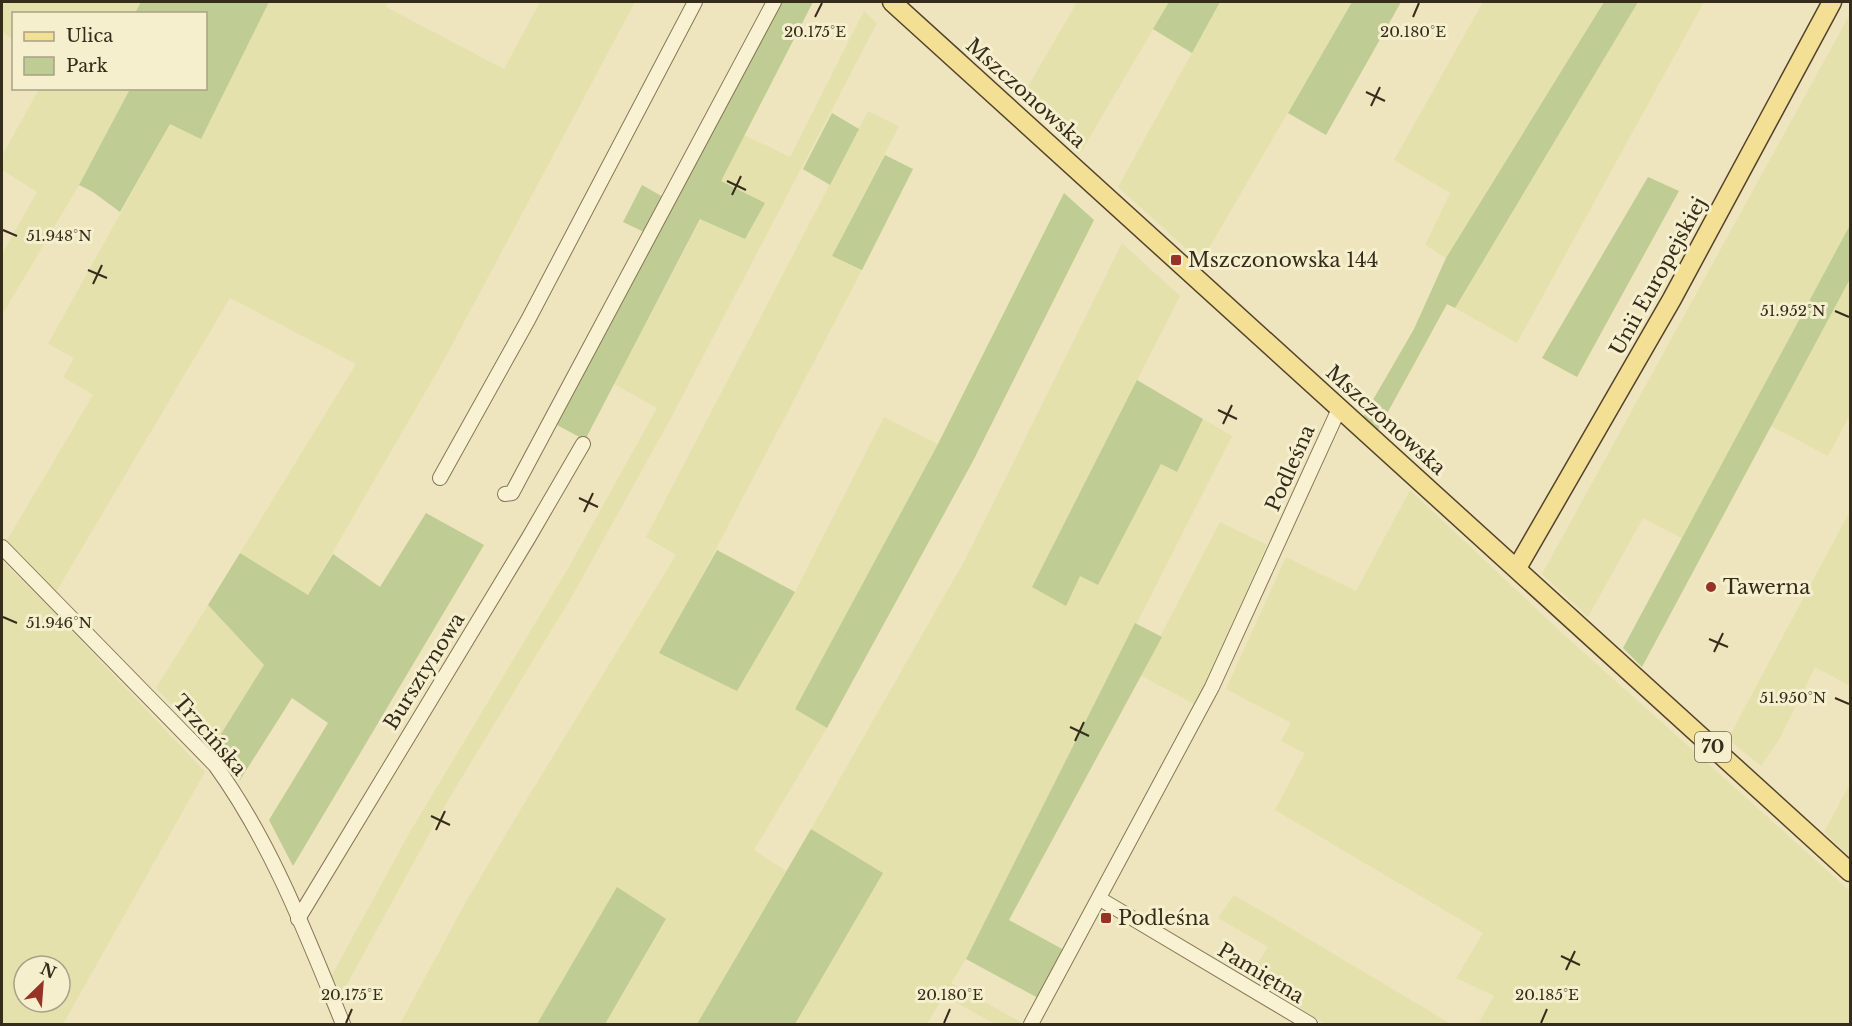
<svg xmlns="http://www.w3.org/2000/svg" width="1852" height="1026" font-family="'Libre Baskerville',serif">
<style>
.farmland{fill:#e4e1ac;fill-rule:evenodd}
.green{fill:#bfcc93}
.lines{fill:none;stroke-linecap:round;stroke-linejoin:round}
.stream{stroke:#698e89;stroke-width:3}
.minor-casing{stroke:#877657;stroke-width:16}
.major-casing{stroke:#54432c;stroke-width:21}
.minor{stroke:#f9f2d2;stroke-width:14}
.major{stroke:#f3e095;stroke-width:18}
.ticks{fill:none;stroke:#362c1c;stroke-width:2}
.poi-dot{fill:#973226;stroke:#f6efce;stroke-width:2}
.labels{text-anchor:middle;stroke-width:6;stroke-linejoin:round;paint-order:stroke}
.shield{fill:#f6efce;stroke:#706651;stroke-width:1.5}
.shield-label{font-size:18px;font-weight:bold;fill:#362c1c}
.street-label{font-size:20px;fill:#362c1c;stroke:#f6efce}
.poi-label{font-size:20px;fill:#362c1c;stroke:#f6efce;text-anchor:start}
.ticks-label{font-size:15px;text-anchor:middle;fill:#362c1c;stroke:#f6efce;stroke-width:6;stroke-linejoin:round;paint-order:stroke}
</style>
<rect width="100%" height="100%" fill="#eee5bf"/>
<g class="farmland">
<path d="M 2,2 L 141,2 L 135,13 L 14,14 L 13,39 L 2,32 Z"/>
<path d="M 269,2 L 388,2 L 386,7 L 504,69 L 540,2 L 635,2 L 445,358 L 308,595 L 240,553 L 356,364 L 230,298 L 56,592 L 7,540 L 93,395 L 63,377 L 74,358 L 48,344 L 170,124 L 201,138 Z"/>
<path d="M 1077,2 L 1169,2 L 1081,152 L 1022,97 Z"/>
<path d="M 1220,2 L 1352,2 L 1201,262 L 1118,187 Z"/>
<path d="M 1483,2 L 1604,2 L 1446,258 L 1425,245 L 1450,193 L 1394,160 Z"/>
<path d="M 1638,2 L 1704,2 L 1517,343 L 1455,308 Z"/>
<path d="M 864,11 L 877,23 L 672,416 L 571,598 L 448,800 L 341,995 L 332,975 L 411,830 L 570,565 L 657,408 L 614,384 L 701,219 L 745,239 L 764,203 L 720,181 L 744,135 L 790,157 Z"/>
<path d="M 1850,14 L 1850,225 L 1683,539 L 1643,518 L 1588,617 L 1542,574 Z"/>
<path d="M 39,89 L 130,89 L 79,185 L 2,315 L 2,254 L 37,192 L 2,170 L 2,156 Z"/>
<path d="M 868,111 L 899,126 L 832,256 L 862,270 L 685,608 L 737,690 L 795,592 L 884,417 L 938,444 L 795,709 L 827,728 L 754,850 L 786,871 L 697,1024 L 605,1024 L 666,920 L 617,888 L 537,1024 L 400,1024 L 463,907 L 522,807 L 676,555 L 646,537 Z"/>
<path d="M 1122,243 L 1180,296 L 1032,587 L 1080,576 L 1098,584 L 1161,464 L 1177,472 L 1203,419 L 1232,436 L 966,959 L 951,983 L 1024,1024 L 995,1024 L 944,996 L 927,1024 L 795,1024 L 883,873 L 811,829 L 967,556 Z"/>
<path d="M 1850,279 L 1850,415 L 1828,456 L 1771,426 Z"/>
<path d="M 1410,490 L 1562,633 L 1850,891 L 1850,1024 L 1478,1024 L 1494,996 L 1456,978 L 1483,933 L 1275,810 L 1305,753 L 1281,741 L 1291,723 L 1226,689 L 1286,557 L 1356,591 Z"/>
<path d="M 1850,511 L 1850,686 L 1815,667 L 1779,740 L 1761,766 L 1728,739 Z"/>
<path d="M 1220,522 L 1267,545 L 1196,705 L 1140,675 Z"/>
<path d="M 2,561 L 50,608 L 205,772 L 63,1024 L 2,1024 ZM 24,966 L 60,966 L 60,1002 L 24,1002 Z"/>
<path d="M 208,605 L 264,665 L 213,747 L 156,688 Z"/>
<path d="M 1850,784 L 1850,857 L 1824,832 Z"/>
<path d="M 1234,895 L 1282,923 L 1451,1024 L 1325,1024 L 1250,975 L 1268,947 L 1218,918 Z"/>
</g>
<g class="green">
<path d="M 141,2 L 269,2 L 201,139 L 170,124 L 120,212 L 93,192 L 79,185 L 130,89 L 206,88 L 206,14 L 135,13 Z"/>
<path d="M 778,2 L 813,2 L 721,181 L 765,203 L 745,239 L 700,219 L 585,440 L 557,425 Z"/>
<path d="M 1169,2 L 1220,2 L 1192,53 L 1153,29 Z"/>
<path d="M 1352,2 L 1401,2 L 1326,135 L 1288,113 Z"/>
<path d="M 1604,2 L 1638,2 L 1455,308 L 1447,304 L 1378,430 L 1363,417 L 1414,329 L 1446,258 Z"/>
<path d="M 832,113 L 859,129 L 830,185 L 803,169 Z"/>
<path d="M 885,155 L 913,169 L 862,270 L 832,256 Z"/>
<path d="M 1648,177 L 1679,191 L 1577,377 L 1542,358 Z"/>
<path d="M 642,185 L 665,198 L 646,233 L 623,222 Z"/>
<path d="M 1064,193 L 1094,220 L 973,461 L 827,728 L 795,709 L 938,444 Z"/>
<path d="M 1850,225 L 1850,279 L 1642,667 L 1623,648 Z"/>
<path d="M 1137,380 L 1203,419 L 1177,472 L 1161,464 L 1098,585 L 1080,576 L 1066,606 L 1032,587 Z"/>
<path d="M 426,513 L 484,545 L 293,866 L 269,820 L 328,723 L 292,698 L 240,780 L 213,747 L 264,665 L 208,605 L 240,553 L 308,595 L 333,554 L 380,587 Z"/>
<path d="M 717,550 L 795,592 L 737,691 L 659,653 Z"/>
<path d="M 1135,623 L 1162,637 L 1009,920 L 1064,950 L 1038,998 L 966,959 Z"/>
<path d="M 811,829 L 883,873 L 795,1024 L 697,1024 Z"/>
<path d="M 617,887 L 666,919 L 605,1024 L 537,1024 Z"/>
</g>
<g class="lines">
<path class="stream" d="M 905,2 L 964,55"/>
<defs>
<g id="minor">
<path d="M 440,478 L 528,320 L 695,2"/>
<path d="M 505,494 L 512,493 L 774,2"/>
<path d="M 2,547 L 215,765 C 271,842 307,936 343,1024"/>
<path d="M 1100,899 L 1310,1024"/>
<path d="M 298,919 L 529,537 L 583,444"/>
<path d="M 1031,1024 L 1212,687 L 1339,409"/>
</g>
<g id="major">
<path d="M 892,2 L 1850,872"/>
<path d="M 1517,568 L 1672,299 L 1832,2"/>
</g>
</defs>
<use href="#minor" class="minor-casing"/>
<use href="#major" class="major-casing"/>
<use href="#minor" class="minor"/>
<use href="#major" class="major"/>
</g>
<path class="ticks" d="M 815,17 L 822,3M 1413,17 L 1419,3M 1366,92 L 1385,101M 1371,106 L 1380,87M 727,181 L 746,190M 732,195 L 741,176M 3,230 L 17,236M 88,270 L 107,278M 93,284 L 102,265M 1835,311 L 1849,317M 1218,410 L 1237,419M 1223,424 L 1232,405M 579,498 L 598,507M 584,512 L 593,493M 3,617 L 17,623M 1709,639 L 1728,647M 1714,652 L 1723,633M 1835,698 L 1849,704M 1070,727 L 1089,736M 1075,741 L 1084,722M 431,816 L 450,825M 436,830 L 445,811M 1561,956 L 1580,965M 1566,970 L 1575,951M 346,1023 L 352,1009M 944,1023 L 950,1009M 1541,1023 L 1547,1009"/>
<g class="poi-dot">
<rect x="1170" y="254" width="12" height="12" rx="3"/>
<circle cx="1711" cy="587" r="6"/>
<rect x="1100" y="912" width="12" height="12" rx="3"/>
</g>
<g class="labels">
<rect class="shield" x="1695" y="732" width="36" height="30" rx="4.5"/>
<g class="shield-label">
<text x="1713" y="753">70</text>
</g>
<g class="street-label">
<text transform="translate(1026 93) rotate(42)" y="7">Mszczonowska</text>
<text transform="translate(1658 276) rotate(-61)" y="7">Unii Europejskiej</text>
<text transform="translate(1386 420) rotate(42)" y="7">Mszczonowska</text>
<text transform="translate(1290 468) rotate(-66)" y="7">Podleśna</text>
<text transform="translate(424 671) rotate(-58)" y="7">Bursztynowa</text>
<text transform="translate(210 735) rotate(49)" y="7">Trzcińska</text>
<text transform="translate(1261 973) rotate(31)" y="7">Pamiętna</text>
</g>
<g class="poi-label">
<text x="1188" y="267">Mszczonowska 144</text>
<text x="1723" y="594">Tawerna</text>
<text x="1118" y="925">Podleśna</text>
</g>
</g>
<g class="ticks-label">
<text x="815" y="37">20.175°E</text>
<text x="1413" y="37">20.180°E</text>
<text x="59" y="241">51.948°N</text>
<text x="1793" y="316">51.952°N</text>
<text x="59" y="628">51.946°N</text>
<text x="1793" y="703">51.950°N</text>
<text x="352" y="1000">20.175°E</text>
<text x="950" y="1000">20.180°E</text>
<text x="1547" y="1000">20.185°E</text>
</g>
<rect width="1852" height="1026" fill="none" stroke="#362c1c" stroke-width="6"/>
<rect x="12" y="12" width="195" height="78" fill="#f6efce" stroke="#a9a187" stroke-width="1.5"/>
<rect x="24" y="32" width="30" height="9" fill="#f3e095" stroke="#a9a187" stroke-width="1.5"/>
<text x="66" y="42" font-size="18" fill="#362c1c">Ulica</text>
<rect x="24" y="57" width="30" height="18" fill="#bfcc93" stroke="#a9a187" stroke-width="1.5"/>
<text x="66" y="72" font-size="18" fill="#362c1c">Park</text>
<g transform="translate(42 984) rotate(25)"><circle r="28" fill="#f6efce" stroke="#a9a187" stroke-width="1.5"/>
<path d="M0-4.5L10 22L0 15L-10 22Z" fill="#973226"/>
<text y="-9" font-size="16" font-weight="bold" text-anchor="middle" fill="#362c1c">N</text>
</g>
</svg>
